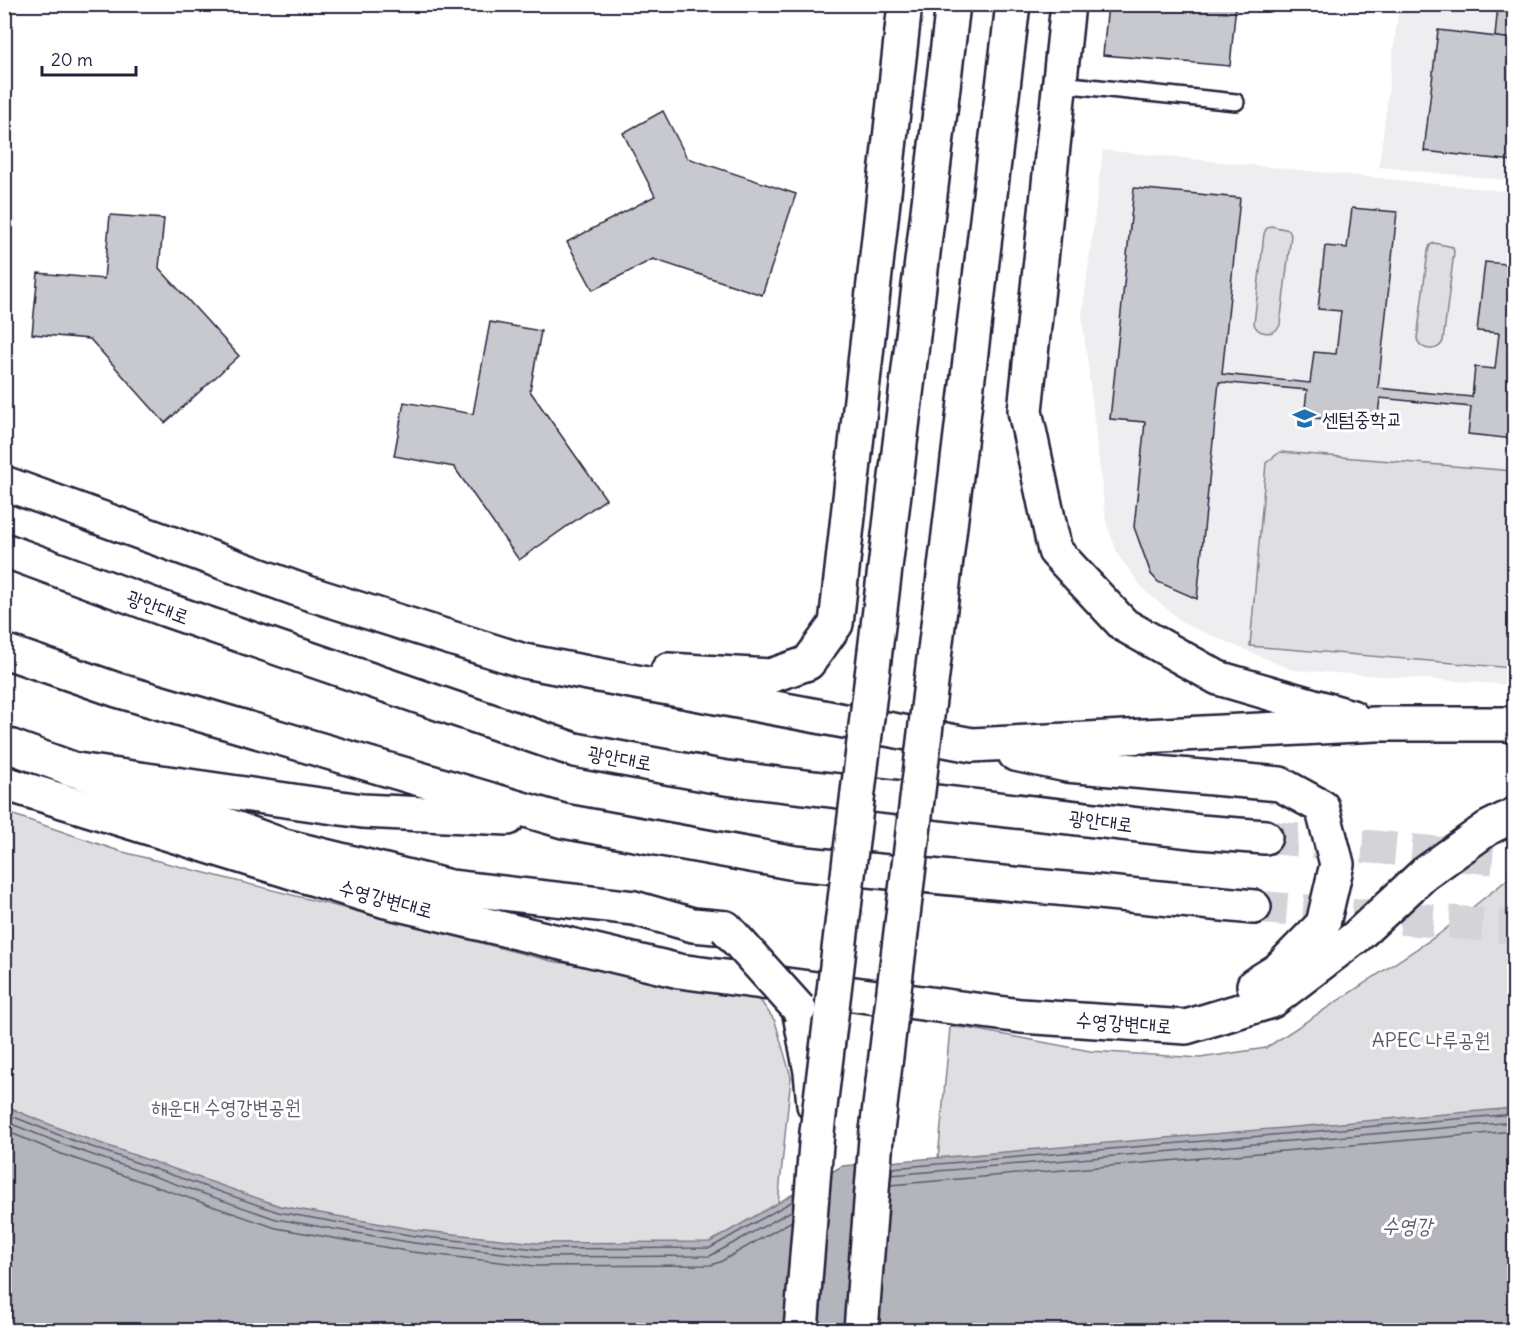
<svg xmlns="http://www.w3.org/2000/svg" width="1519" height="1335" font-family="Delius,'Poor Story',sans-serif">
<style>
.built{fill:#eeeef1}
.green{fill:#dfdfe2;stroke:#80808e;stroke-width:1.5}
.water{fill:#b4b4bc;stroke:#7a7a88;stroke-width:1.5}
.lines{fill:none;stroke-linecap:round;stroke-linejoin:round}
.shore{stroke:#5c5c6f;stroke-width:1.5}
.building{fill:#c8c8cf;stroke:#22223b;stroke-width:1.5}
.trunk-tunnel{stroke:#d3d3d8;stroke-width:33;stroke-dasharray:33 16;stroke-linecap:butt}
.service-casing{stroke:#22223b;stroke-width:20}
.secondary-casing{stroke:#22223b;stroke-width:38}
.trunk-casing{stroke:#22223b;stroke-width:38}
.service{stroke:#fff;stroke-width:15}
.secondary{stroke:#fff;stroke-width:33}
.trunk{stroke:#fff;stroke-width:33}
.secondary-bridge-casing{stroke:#22223b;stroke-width:38;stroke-linecap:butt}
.secondary-bridge{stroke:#fff;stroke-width:33}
.labels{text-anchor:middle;stroke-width:6;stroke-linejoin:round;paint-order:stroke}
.poi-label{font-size:20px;fill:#22223b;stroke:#fff;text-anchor:start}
.street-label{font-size:20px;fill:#22223b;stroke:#fff}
.park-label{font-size:20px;fill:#5b5b6d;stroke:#fff}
.water-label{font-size:21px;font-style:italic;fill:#5c5c6f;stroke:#fff}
</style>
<rect width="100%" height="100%" fill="#fff"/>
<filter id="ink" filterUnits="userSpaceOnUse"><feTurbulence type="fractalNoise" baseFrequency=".0167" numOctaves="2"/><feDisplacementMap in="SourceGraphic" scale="12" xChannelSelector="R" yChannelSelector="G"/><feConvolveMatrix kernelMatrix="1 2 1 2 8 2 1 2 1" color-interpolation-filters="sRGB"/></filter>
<g filter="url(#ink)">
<g class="built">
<path d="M 1399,5 L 1514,5 L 1514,181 L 1379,167 Z"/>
<path d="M 1103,150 L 1514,192 L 1514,685 L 1292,670 L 1185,624 L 1145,591 L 1118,555 L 1106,522 L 1082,316 Z"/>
</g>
<g class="green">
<path d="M 1271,226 L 1289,230 L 1291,235 L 1280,325 C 1275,336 1258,335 1254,324 L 1264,234 L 1266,229 Z"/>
<path d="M 1434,243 L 1453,247 L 1454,252 L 1443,341 C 1439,353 1420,351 1417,339 L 1428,251 L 1430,245 Z"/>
<path d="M 1280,452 L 1514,471 L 1513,668 L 1250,646 L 1266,463 Z"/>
<path d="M 5,812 L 119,851 L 551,961 L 755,993 L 775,1021 L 791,1077 L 765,1330 L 5,1330 Z"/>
<path d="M 1514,876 L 1514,1114 L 936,1181 L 950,1027 L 967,1028 L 1090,1051 L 1200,1058 L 1266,1048 L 1438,935 L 1508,879 Z"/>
</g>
<path class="water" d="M 4,1106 L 71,1133 L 280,1206 L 416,1230 L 537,1243 L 710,1242 L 842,1166 L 1514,1108 L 1514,1330 L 5,1330 Z"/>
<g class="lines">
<g class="shore">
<path d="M 4,1113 L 69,1139 L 278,1212 L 415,1236 L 537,1249 L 710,1248 L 793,1201"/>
<path d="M 4,1121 L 67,1146 L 276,1219 L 414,1243 L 537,1257 L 710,1256 L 793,1210"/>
<path d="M 4,1130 L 64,1155 L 276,1228 L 412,1252 L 535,1266 L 711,1265 L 720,1262 L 792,1221"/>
<path d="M 892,1168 L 1514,1114"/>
<path d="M 891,1175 L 1514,1122"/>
<path d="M 890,1185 L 1514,1131"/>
</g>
</g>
<g class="building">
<path d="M 1108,4 L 1236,4 L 1230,66 L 1103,55 Z"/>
<path d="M 1498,4 L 1514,4 L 1514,39 L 1495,37 Z"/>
<path d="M 1438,30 L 1514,39 L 1514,161 L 1424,151 Z"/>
<path d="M 663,111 L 687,158 L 796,194 L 762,295 L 653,259 L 593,290 L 567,242 L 655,196 L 623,133 Z"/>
<path d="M 1134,188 L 1240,198 L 1222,374 L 1310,383 L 1314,352 L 1336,354 L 1341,311 L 1318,309 L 1325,246 L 1347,248 L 1352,208 L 1397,212 L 1378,388 L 1472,397 L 1475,367 L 1495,369 L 1499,333 L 1477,331 L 1485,262 L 1506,264 L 1511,219 L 1514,220 L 1514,439 L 1468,434 L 1471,407 L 1380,398 L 1377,424 L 1304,417 L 1307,390 L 1219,382 L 1197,599 L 1158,582 L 1151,574 L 1134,527 L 1145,422 L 1110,419 Z"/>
<path d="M 110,215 L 164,219 L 159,268 L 239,356 L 165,423 L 90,339 L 32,334 L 38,273 L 104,279 Z"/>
<path d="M 490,322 L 541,331 L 530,391 L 606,499 L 519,560 L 454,467 L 394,456 L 404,402 L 473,414 Z"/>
</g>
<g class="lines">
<g class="trunk-tunnel">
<path d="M 1265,837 L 1514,860"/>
<path d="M 1254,907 L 1514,927"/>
</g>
<defs>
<path id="service" d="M 1060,84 L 1236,102"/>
<g id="secondary">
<path d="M 1068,4 L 1025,411 L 1055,551 L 1124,625 L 1218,678 L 1352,717"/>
<path d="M 4,483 L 308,593 L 524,661 L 972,745 L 1376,724 L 1514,724"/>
<path d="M 668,670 L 770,676 L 808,663 L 836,624 L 905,4"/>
<path d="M 4,744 L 284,846 L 450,887 L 634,908 L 693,925 L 726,928"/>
<path d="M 1015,754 L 1067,765 L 1280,784 L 1322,807 L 1337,864 L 1323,924 L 1278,970 L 1254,985"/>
<path d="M 4,783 L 386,901 L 679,971 L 1021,1016 L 1186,1027 L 1272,1001 L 1356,937 L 1424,874 L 1488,828 L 1514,815"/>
<path d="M 799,1009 L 811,1072 L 814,1105"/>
</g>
<g id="trunk">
<path d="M 4,550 L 167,610 L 575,750 L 726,778 L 1200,832 L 1265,837"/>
<path d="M 4,651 L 117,690 L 563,821 L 795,863 L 1254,907"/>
<path d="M 70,769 L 362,811 L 508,818"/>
</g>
</defs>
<use href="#service" class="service-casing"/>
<use href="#secondary" class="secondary-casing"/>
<use href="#trunk" class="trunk-casing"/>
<use href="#service" class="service"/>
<use href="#secondary" class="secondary"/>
<use href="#trunk" class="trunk"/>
<defs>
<g id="secondary-bridge">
<path d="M 726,928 L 799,1009"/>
<path d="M 801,1330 L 817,1132 L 953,4"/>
<path d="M 861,1330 L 876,1139 L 1013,4"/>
</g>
</defs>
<use href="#secondary-bridge" class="secondary-bridge-casing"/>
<use href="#secondary-bridge" class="secondary-bridge"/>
</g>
</g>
<defs>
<symbol id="school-bare" viewBox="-9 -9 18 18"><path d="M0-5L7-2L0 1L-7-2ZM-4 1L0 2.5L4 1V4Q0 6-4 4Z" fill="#1f6fb2" stroke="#fff" stroke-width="2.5" paint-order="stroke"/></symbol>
</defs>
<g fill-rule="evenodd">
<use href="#school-bare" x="1288" y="402" width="33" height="33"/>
</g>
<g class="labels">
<g class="poi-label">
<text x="1322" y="426">센텀중학교</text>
</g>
<g class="street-label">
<text transform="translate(158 607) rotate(20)" y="7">광안대로</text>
<text transform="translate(620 758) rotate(10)" y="7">광안대로</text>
<text transform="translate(1101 821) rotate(7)" y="7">광안대로</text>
<text transform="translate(386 899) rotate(15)" y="7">수영강변대로</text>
<text transform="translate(1124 1023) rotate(4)" y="7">수영강변대로</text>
</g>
<g class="park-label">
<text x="1431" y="1047">APEC 나루공원</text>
<text x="226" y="1114">해운대 수영강변공원</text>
</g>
<g class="water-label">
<text x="1407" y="1233">수영강</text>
</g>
</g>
<rect width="1519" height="1335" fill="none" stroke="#fff" stroke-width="24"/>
<rect x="12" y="12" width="1495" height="1311" fill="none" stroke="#22223b" stroke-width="2" filter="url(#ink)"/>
<path d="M42 66v9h94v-9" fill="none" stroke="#22223b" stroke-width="3"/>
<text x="51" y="66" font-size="18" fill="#22223b" stroke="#ffffff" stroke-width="4.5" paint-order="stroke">20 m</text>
</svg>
